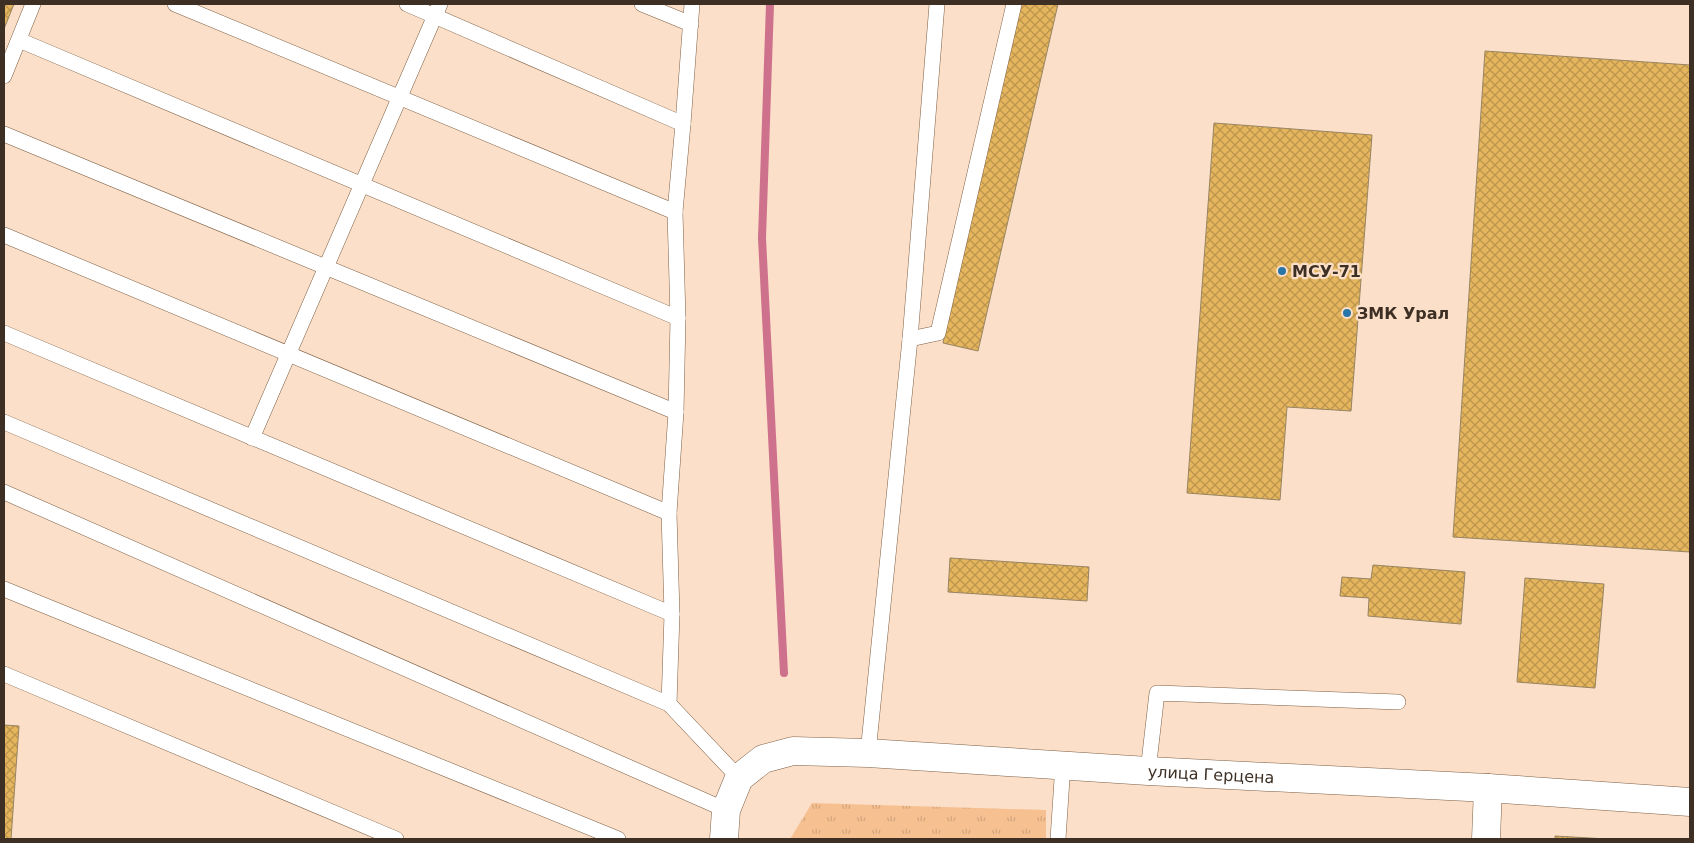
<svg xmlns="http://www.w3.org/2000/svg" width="1694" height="843" font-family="'DejaVu Sans',sans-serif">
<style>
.grass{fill:url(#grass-tufts)}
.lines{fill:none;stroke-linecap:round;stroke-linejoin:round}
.stream{stroke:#ce718d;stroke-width:8}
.building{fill:url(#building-cross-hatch);stroke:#978461}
.lane-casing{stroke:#7e6046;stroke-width:16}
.street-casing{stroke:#7e6046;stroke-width:29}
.lane{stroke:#fff;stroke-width:15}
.street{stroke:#fff;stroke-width:28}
.poi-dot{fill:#2875a7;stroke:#fbdfc8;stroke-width:2}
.labels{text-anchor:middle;stroke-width:4.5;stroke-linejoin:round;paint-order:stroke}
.poi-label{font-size:16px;font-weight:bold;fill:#3d2f24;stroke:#fbdfc8;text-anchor:start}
.street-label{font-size:16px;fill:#3d2f24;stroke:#fbdfc8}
</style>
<defs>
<pattern id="grass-tufts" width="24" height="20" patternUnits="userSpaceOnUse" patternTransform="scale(1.25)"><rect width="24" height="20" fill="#f6c091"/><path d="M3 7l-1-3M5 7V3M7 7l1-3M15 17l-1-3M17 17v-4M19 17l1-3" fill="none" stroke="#d4a57d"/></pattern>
<pattern id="building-cross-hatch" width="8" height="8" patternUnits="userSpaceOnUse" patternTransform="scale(1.25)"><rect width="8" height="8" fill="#e5b65d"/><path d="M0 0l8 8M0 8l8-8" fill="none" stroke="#bb944d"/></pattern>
</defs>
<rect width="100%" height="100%" fill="#fbdfc8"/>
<path class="grass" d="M 812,803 L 1046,810 L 1046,839 L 790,839 Z"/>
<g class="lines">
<path class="stream" d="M 770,4 L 762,238 L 784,673"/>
</g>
<g class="building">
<path d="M 4,4 L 14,4 L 4,29 Z"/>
<path d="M 1021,4 L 1058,4 L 978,351 L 943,343 Z"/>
<path d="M 1485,51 L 1690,65 L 1690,552 L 1453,537 Z"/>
<path d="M 1214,123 L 1372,135 L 1351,411 L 1287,407 L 1280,500 L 1187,493 Z"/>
<path d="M 950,558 L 1089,567 L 1087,601 L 948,592 Z"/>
<path d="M 1373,565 L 1465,572 L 1461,624 L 1368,616 L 1369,598 L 1340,596 L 1342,577 L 1371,579 Z"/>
<path d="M 1525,578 L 1604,584 L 1595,688 L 1517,682 Z"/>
<path d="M 4,725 L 19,726 L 11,839 L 4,839 Z"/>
<path d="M 1555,836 L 1607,839 L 1555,839 Z"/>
</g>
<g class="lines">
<defs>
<g id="lane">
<path d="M 175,4 L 675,212"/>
<path d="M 407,4 L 683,124"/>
<path d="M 642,4 L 691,24"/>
<path d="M 19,40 L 678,318"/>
<path d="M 4,76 L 33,4"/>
<path d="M 4,134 L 676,412"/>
<path d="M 4,235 L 669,513"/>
<path d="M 4,333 L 672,614"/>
<path d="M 910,339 L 938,333 L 1014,4"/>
<path d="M 4,422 L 669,704 L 739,778"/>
<path d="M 252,438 L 440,4"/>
<path d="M 4,492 L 726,810"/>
<path d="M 4,589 L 618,839"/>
<path d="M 4,674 L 396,839"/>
<path d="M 669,704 L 672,614 L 669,513 L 676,412 L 678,318 L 675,212 L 683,124 L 692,4"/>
<path d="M 868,753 L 910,339 L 937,4"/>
<path d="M 1148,771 L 1157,693 L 1398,702"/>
<path d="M 1058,839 L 1063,764"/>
</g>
<g id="street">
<path id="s1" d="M 724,839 L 726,810 L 739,778 L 763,759 L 793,751 L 868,753 L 1148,771 L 1488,788 L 1690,802"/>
<path d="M 1486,839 L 1488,788"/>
</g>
</defs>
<use href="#lane" class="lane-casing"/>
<use href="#street" class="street-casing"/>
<use href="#lane" class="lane"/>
<use href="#street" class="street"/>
</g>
<g class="poi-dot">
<circle cx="1282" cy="271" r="5"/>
<circle cx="1347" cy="313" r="5"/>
</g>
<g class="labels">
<g class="poi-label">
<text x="1292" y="277">МСУ-71</text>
<text x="1357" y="319">ЗМК Урал</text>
</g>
<g class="street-label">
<text dy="6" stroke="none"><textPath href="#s1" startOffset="544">улица Герцена</textPath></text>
</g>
</g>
<rect width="1694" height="843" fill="none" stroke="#3d2f24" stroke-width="10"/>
</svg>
